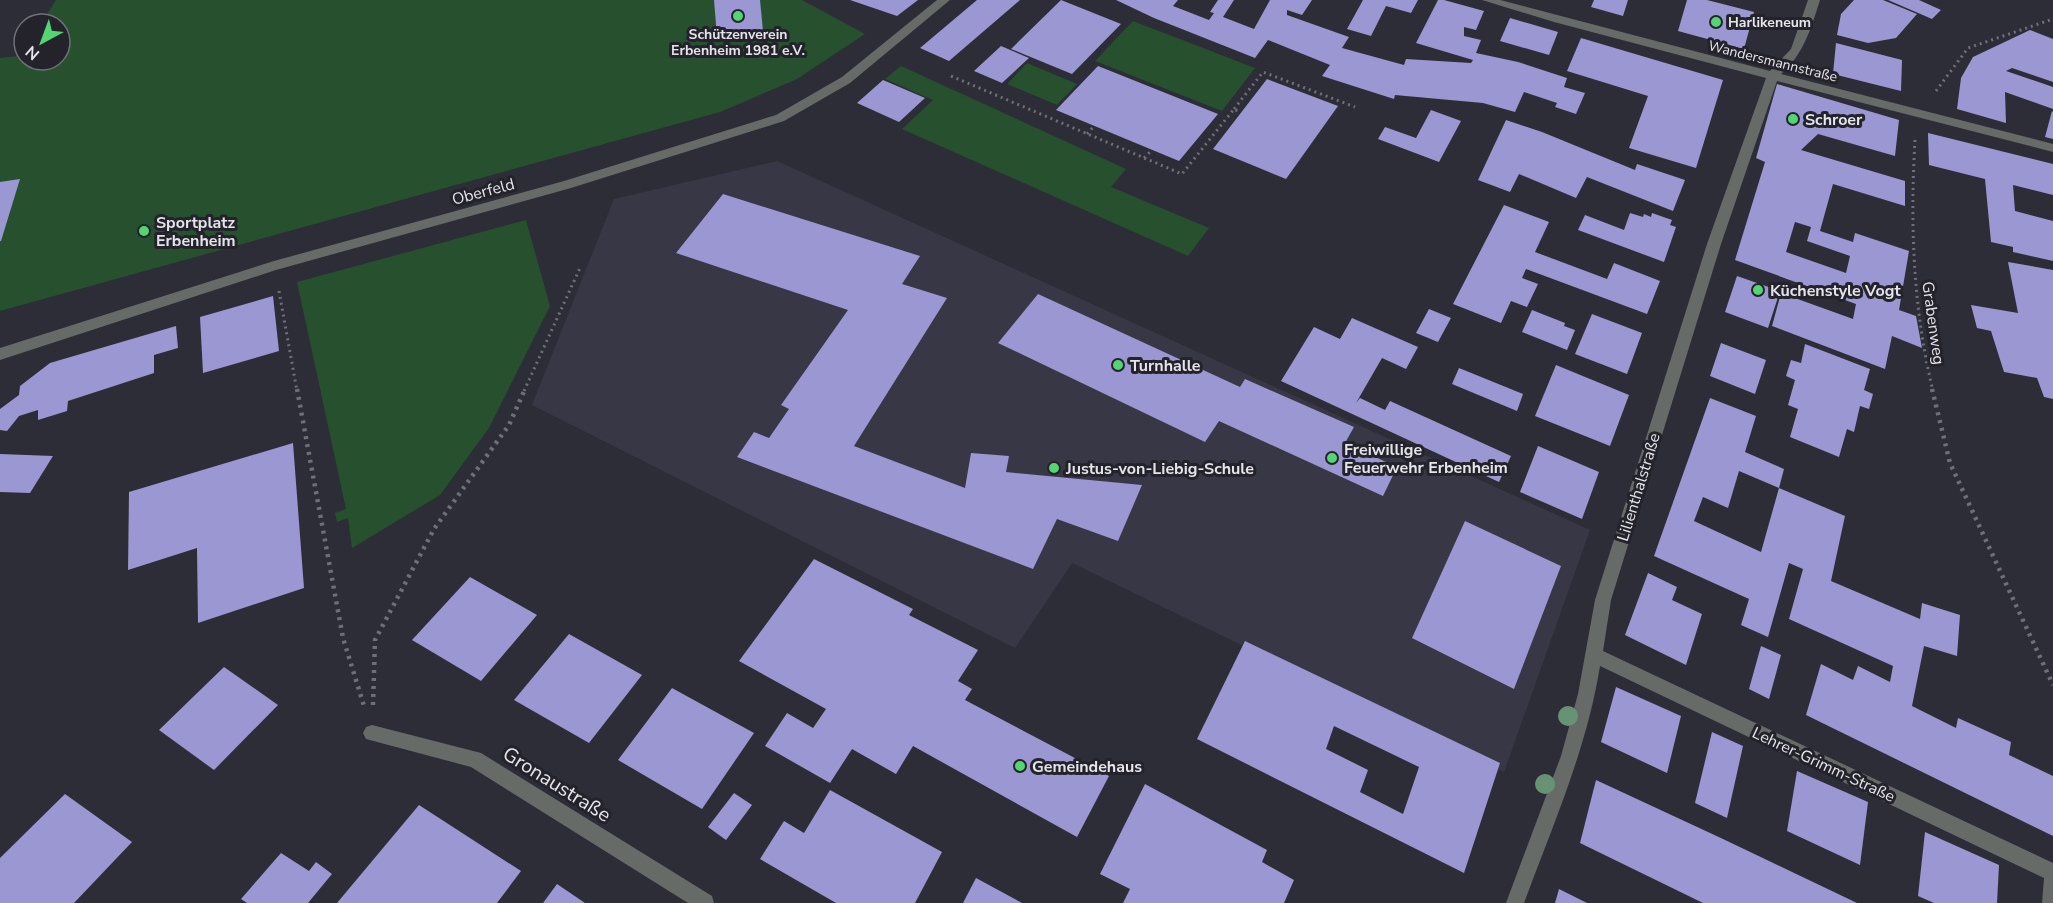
<svg xmlns="http://www.w3.org/2000/svg" width="2053" height="903" font-family="'Nunito Sans',sans-serif">
<style>
.built{fill:#383745}
.green{fill:#26502e}
.building{fill:#9b97d2;fill-rule:evenodd}
.lines{fill:none;stroke-linecap:round;stroke-linejoin:round}
.path-far1{stroke:#6f6f77;stroke-width:3;stroke-dasharray:2 4;stroke-linecap:butt}
.path{stroke:#6f6f77;stroke-width:4.5;stroke-dasharray:3 5;stroke-linecap:butt}
.minor{fill:#676b67;fill-rule:evenodd}
.tree{fill:#689274}
.poi-dot{fill:#53d672;stroke:#24232c;stroke-width:2}
.labels{text-anchor:middle;stroke-width:6;stroke-linejoin:round;paint-order:stroke}
.far-poi-label{font-size:14px;font-weight:bold;fill:#e4e4ea;stroke:#24232c;text-anchor:start}
.far-street-label{font-size:14px;fill:#e4e4ea;stroke:#24232c}
.poi-label{font-size:16px;font-weight:bold;fill:#e4e4ea;stroke:#24232c;text-anchor:start}
.street-label{font-size:16px;fill:#e4e4ea;stroke:#24232c}
.near-street-label{font-size:20px;fill:#e4e4ea;stroke:#24232c}
</style>
<rect width="100%" height="100%" fill="#2d2d37"/>
<path class="built" d="M 777,161 L 1590,530 L 1504,772 L 1072,563 L 1015,648 L 532,405 L 614,199 Z"/>
<g class="green">
<path d="M 56,0 L 802,0 L 865,34 L 797,79 L 720,112 L 0,311 L 0,58 L 20,56 L 24,51 L 24,60 L 60,60 L 60,24 L 41,24 Z"/>
<path d="M 1133,21 L 1255,68 L 1222,111 L 1095,61 Z"/>
<path d="M 1027,63 L 1077,84 L 1057,105 L 1007,84 Z"/>
<path d="M 901,66 L 1126,169 L 1111,187 L 1209,228 L 1188,256 L 902,129 L 933,100 L 885,79 Z"/>
<path d="M 526,220 L 550,306 L 489,428 L 440,495 L 352,548 L 348,518 L 337,522 L 335,513 L 346,509 L 297,282 Z"/>
</g>
<g class="building">
<path d="M 714,0 L 760,0 L 763,31 L 717,37 Z"/>
<path d="M 850,0 L 918,0 L 897,16 Z"/>
<path d="M 977,0 L 1020,0 L 949,61 L 920,48 Z"/>
<path d="M 1061,0 L 1121,24 L 1072,74 L 1011,49 Z"/>
<path d="M 1116,0 L 1178,0 L 1173,6 L 1209,20 L 1214,13 L 1210,12 L 1218,0 L 1234,0 L 1223,17 L 1254,29 L 1270,0 L 1312,0 L 1302,15 L 1287,10 L 1287,15 L 1349,37 L 1342,48 L 1404,65 L 1406,59 L 1471,63 L 1473,60 L 1416,43 L 1438,0 L 1444,0 L 1484,11 L 1476,30 L 1464,27 L 1464,36 L 1481,40 L 1476,53 L 1518,62 L 1567,78 L 1564,87 L 1585,93 L 1576,114 L 1555,107 L 1557,103 L 1524,92 L 1515,112 L 1483,103 L 1395,95 L 1394,99 L 1322,76 L 1330,65 L 1268,40 L 1255,58 L 1154,18 Z"/>
<path d="M 1363,0 L 1418,0 L 1411,13 L 1386,6 L 1371,36 L 1347,29 Z"/>
<path d="M 1594,0 L 1628,0 L 1623,16 L 1591,7 Z"/>
<path d="M 1687,0 L 1707,0 L 1754,12 L 1744,49 L 1678,31 Z"/>
<path d="M 1854,0 L 1883,0 L 1917,14 L 1896,38 L 1868,43 L 1837,35 L 1841,14 Z"/>
<path d="M 1888,0 L 1919,0 L 1941,10 L 1932,19 Z"/>
<path d="M 1510,18 L 1558,32 L 1549,55 L 1500,41 Z"/>
<path d="M 2030,30 L 2053,39 L 2053,82 L 2012,68 L 2006,71 L 2053,87 L 2053,109 L 2005,92 L 2006,123 L 1957,109 L 1961,78 L 1973,57 Z"/>
<path d="M 1581,38 L 1723,80 L 1696,168 L 1629,148 L 1648,96 L 1567,71 Z"/>
<path d="M 1836,43 L 1902,60 L 1901,91 L 1833,74 Z"/>
<path d="M 1001,46 L 1029,58 L 1002,83 L 974,71 Z"/>
<path d="M 1098,66 L 1218,114 L 1179,161 L 1056,110 Z"/>
<path d="M 1267,79 L 1338,106 L 1286,179 L 1213,149 Z"/>
<path d="M 883,80 L 925,98 L 899,122 L 857,103 Z"/>
<path d="M 1777,84 L 1899,120 L 1895,156 L 1818,134 L 1801,150 L 1905,181 L 1905,206 L 1833,184 L 1820,231 L 1853,242 L 1855,233 L 1909,251 L 1899,310 L 1916,316 L 1922,348 L 1892,336 L 1885,369 L 1772,326 L 1781,293 L 1853,319 L 1856,304 L 1735,260 L 1765,162 L 1756,158 ZM 1795,222 L 1811,227 L 1807,241 L 1850,256 L 1846,273 L 1786,252 Z"/>
<path d="M 1431,110 L 1461,121 L 1439,162 L 1378,139 L 1385,127 L 1416,138 Z"/>
<path d="M 2052,111 L 2053,112 L 2053,139 L 2045,137 Z"/>
<path d="M 1506,120 L 1542,132 L 1635,170 L 1637,164 L 1685,180 L 1673,211 L 1587,177 L 1576,198 L 1519,174 L 1510,192 L 1478,180 Z"/>
<path d="M 1928,133 L 2053,164 L 2053,195 L 2013,185 L 2015,211 L 2053,221 L 2053,261 L 2013,252 L 2013,247 L 1991,242 L 1985,179 L 1929,165 Z"/>
<path d="M 20,179 L 1,241 L 0,241 L 0,182 Z"/>
<path d="M 723,194 L 920,256 L 902,284 L 947,298 L 854,446 L 965,488 L 971,453 L 1009,456 L 1006,472 L 1142,485 L 1118,541 L 1057,519 L 1033,569 L 737,457 L 754,432 L 769,438 L 789,409 L 781,405 L 848,310 L 676,253 Z"/>
<path d="M 1504,205 L 1549,222 L 1535,252 L 1607,279 L 1614,263 L 1660,281 L 1647,314 L 1526,269 L 1522,278 L 1538,284 L 1527,307 L 1511,301 L 1501,323 L 1453,304 Z"/>
<path d="M 1630,213 L 1643,217 L 1644,214 L 1651,217 L 1652,213 L 1672,220 L 1670,225 L 1676,227 L 1664,262 L 1578,230 L 1585,215 L 1624,230 Z"/>
<path d="M 2008,262 L 2053,270 L 2053,399 L 2044,397 L 2037,378 L 2004,372 L 1991,331 L 1977,328 L 1971,305 L 2018,313 Z"/>
<path d="M 1737,276 L 1780,291 L 1768,328 L 1725,312 Z"/>
<path d="M 1038,294 L 1240,387 L 1245,379 L 1354,427 L 1345,443 L 1397,467 L 1383,496 L 1219,421 L 1205,442 L 998,343 Z"/>
<path d="M 273,296 L 279,351 L 203,373 L 200,317 Z"/>
<path d="M 1429,309 L 1451,318 L 1438,342 L 1416,333 Z"/>
<path d="M 1532,310 L 1565,323 L 1564,326 L 1575,330 L 1567,350 L 1522,332 Z"/>
<path d="M 1592,314 L 1642,333 L 1627,374 L 1575,354 Z"/>
<path d="M 1352,318 L 1418,347 L 1406,369 L 1382,358 L 1356,403 L 1360,398 L 1385,410 L 1390,401 L 1511,456 L 1499,482 L 1281,381 L 1314,327 L 1340,339 Z"/>
<path d="M 176,326 L 178,348 L 154,355 L 154,373 L 68,401 L 67,411 L 38,420 L 38,410 L 19,416 L 7,431 L 0,430 L 0,409 L 19,395 L 20,386 L 50,363 Z"/>
<path d="M 1721,343 L 1766,360 L 1755,394 L 1710,376 Z"/>
<path d="M 1805,344 L 1870,369 L 1864,390 L 1873,394 L 1869,409 L 1860,406 L 1854,432 L 1847,429 L 1839,457 L 1790,437 L 1798,409 L 1788,405 L 1795,380 L 1786,376 L 1791,360 L 1801,363 Z"/>
<path d="M 1556,365 L 1629,395 L 1610,446 L 1535,416 Z"/>
<path d="M 1459,368 L 1523,394 L 1517,411 L 1452,384 Z"/>
<path d="M 1710,398 L 1756,416 L 1745,452 L 1784,469 L 1779,488 L 1739,471 L 1728,508 L 1703,497 L 1694,521 L 1761,552 L 1779,488 L 1845,516 L 1831,581 L 1920,619 L 1922,603 L 1960,615 L 1957,656 L 1924,646 L 1912,706 L 1956,728 L 1958,718 L 2011,742 L 2009,755 L 2053,776 L 2053,836 L 1806,715 L 1821,664 L 1853,680 L 1858,666 L 1890,682 L 1893,666 L 1789,619 L 1803,569 L 1789,563 L 1768,637 L 1741,625 L 1749,599 L 1654,556 Z"/>
<path d="M 293,443 L 304,588 L 198,623 L 197,548 L 128,570 L 129,492 Z"/>
<path d="M 1538,446 L 1599,472 L 1582,519 L 1520,492 Z"/>
<path d="M 0,454 L 53,456 L 30,493 L 0,492 Z"/>
<path d="M 1465,521 L 1561,566 L 1514,689 L 1412,638 Z"/>
<path d="M 814,559 L 913,609 L 909,615 L 978,650 L 958,681 L 972,689 L 965,700 L 1109,776 L 1077,837 L 913,746 L 896,774 L 852,749 L 830,783 L 765,746 L 787,713 L 813,728 L 826,709 L 739,661 Z"/>
<path d="M 1648,573 L 1677,587 L 1672,600 L 1702,614 L 1686,665 L 1625,635 Z"/>
<path d="M 470,577 L 537,615 L 481,681 L 412,640 Z"/>
<path d="M 569,634 L 642,675 L 589,743 L 514,700 Z"/>
<path d="M 1245,641 L 1500,763 L 1464,873 L 1197,739 ZM 1334,726 L 1419,767 L 1403,814 L 1360,792 L 1368,770 L 1326,749 Z"/>
<path d="M 1761,646 L 1781,655 L 1769,699 L 1749,689 Z"/>
<path d="M 224,667 L 278,705 L 214,770 L 159,730 Z"/>
<path d="M 1616,687 L 1681,716 L 1667,773 L 1601,742 Z"/>
<path d="M 672,688 L 754,733 L 702,809 L 618,760 Z"/>
<path d="M 1712,732 L 1743,746 L 1727,818 L 1695,803 Z"/>
<path d="M 1797,771 L 1868,802 L 1860,865 L 1787,831 Z"/>
<path d="M 1596,780 L 1723,839 L 1857,903 L 1703,903 L 1580,843 Z"/>
<path d="M 1145,784 L 1267,850 L 1262,862 L 1294,880 L 1284,903 L 1123,903 L 1130,889 L 1100,874 Z"/>
<path d="M 830,790 L 942,852 L 915,903 L 836,903 L 760,859 L 784,821 L 804,833 Z"/>
<path d="M 734,793 L 752,805 L 726,840 L 708,827 Z"/>
<path d="M 65,794 L 132,842 L 74,903 L 0,903 L 0,858 Z"/>
<path d="M 419,805 L 521,871 L 497,903 L 337,903 Z"/>
<path d="M 1925,832 L 1999,865 L 1997,903 L 1934,903 L 1918,896 Z"/>
<path d="M 281,853 L 309,871 L 316,862 L 332,874 L 308,903 L 247,903 L 241,899 Z"/>
<path d="M 976,878 L 1022,903 L 963,903 Z"/>
<path d="M 557,884 L 585,903 L 543,903 Z"/>
<path d="M 1559,889 L 1587,903 L 1555,903 Z"/>
</g>
<g class="lines">
<g class="path-far1">
<path d="M 951,76 L 1182,174 L 1234,109 L 1241,113"/>
<path d="M 1936,91 L 1968,48 L 2053,19"/>
<path d="M 1234,109 L 1263,72 L 1355,107"/>
<path d="M 1087,134 L 1094,126"/>
<path d="M 1915,140 C 1910,224 1913,309 1933,391"/>
<path d="M 1144,158 L 1152,150"/>
<path d="M 279,291 L 297,391"/>
<path d="M 524,391 L 580,268"/>
</g>
<g class="path">
<path d="M 297,389 L 343,638 L 364,706"/>
<path d="M 1932,389 L 1950,463 L 2053,685"/>
<path d="M 373,705 L 375,640 L 434,529 L 509,425 L 525,389"/>
</g>
<g class="minor">
<path d="M 937,0 L 950,0 L 850,83 L 784,121 L 571,188 L 276,270 L 0,360 L 0,348 L 274,261 L 564,181 L 776,115 L 842,77 Z"/>
<path d="M 1482,0 L 1500,0 L 1770,71 L 1791,49 L 1808,0 L 1820,0 C 1811,28 1804,54 1781,74 L 2053,144 L 2053,152 L 1777,81 L 1721,244 L 1611,600 L 1603,651 L 2053,863 L 2053,903 L 2042,903 L 2044,878 L 1600,666 C 1587,748 1553,825 1524,903 L 1506,903 L 1561,756 L 1578,694 L 1595,600 L 1707,244 L 1766,78 L 1554,22 Z"/>
<path d="M 372,725 L 481,753 L 712,896 L 714,903 L 688,903 L 471,767 L 366,739 L 363,733 L 366,727 Z"/>
</g>
</g>
<g class="tree">
<circle cx="1568" cy="716" r="10"/>
<circle cx="1545" cy="784" r="10"/>
</g>
<g class="poi-dot">
<circle cx="738" cy="16" r="6"/>
<circle cx="1716" cy="22" r="6"/>
<circle cx="1793" cy="119" r="6"/>
<circle cx="144" cy="231" r="6"/>
<circle cx="1758" cy="290" r="6"/>
<circle cx="1118" cy="365" r="6"/>
<circle cx="1332" cy="458" r="6"/>
<circle cx="1054" cy="468" r="6"/>
<circle cx="1020" cy="766" r="6"/>
</g>
<g class="labels">
<g class="far-poi-label">
<text x="1728" y="27">Harlikeneum</text>
<text x="738" y="39" text-anchor="middle">Schützenverein<tspan x="738" dy="16">Erbenheim 1981 e.V.</tspan></text>
</g>
<g class="far-street-label">
<text transform="translate(1773 61) rotate(14)" y="5">Wandersmannstraße</text>
</g>
<g class="poi-label">
<text x="1805" y="125">Schroer</text>
<text x="156" y="228">Sportplatz<tspan x="156" dy="18">Erbenheim</tspan></text>
<text x="1770" y="296">Küchenstyle Vogt</text>
<text x="1130" y="371">Turnhalle</text>
<text x="1344" y="455">Freiwillige<tspan x="1344" dy="18">Feuerwehr Erbenheim</tspan></text>
<text x="1066" y="474">Justus-von-Liebig-Schule</text>
<text x="1032" y="772">Gemeindehaus</text>
</g>
<g class="street-label">
<text transform="translate(483 191) rotate(-15)" y="6">Oberfeld</text>
<text transform="translate(1934 323) rotate(82)" y="6">Grabenweg</text>
<text transform="translate(1638 487) rotate(-73)" y="6">Lilienthalstraße</text>
<text transform="translate(1824 764) rotate(25)" y="6">Lehrer-Grimm-Straße</text>
</g>
<g class="near-street-label">
<text transform="translate(557 784) rotate(32)" y="7">Gronaustraße</text>
</g>
</g>
<g transform="translate(42 42) rotate(221)"><circle r="28" fill="#24232c" stroke="#717078" stroke-width="1.5"/>
<path d="M0-4.5L10 22L0 15L-10 22Z" fill="#53d672"/>
<text y="-9" font-size="16" font-weight="bold" text-anchor="middle" fill="#e4e4ea">N</text>
</g>
</svg>
